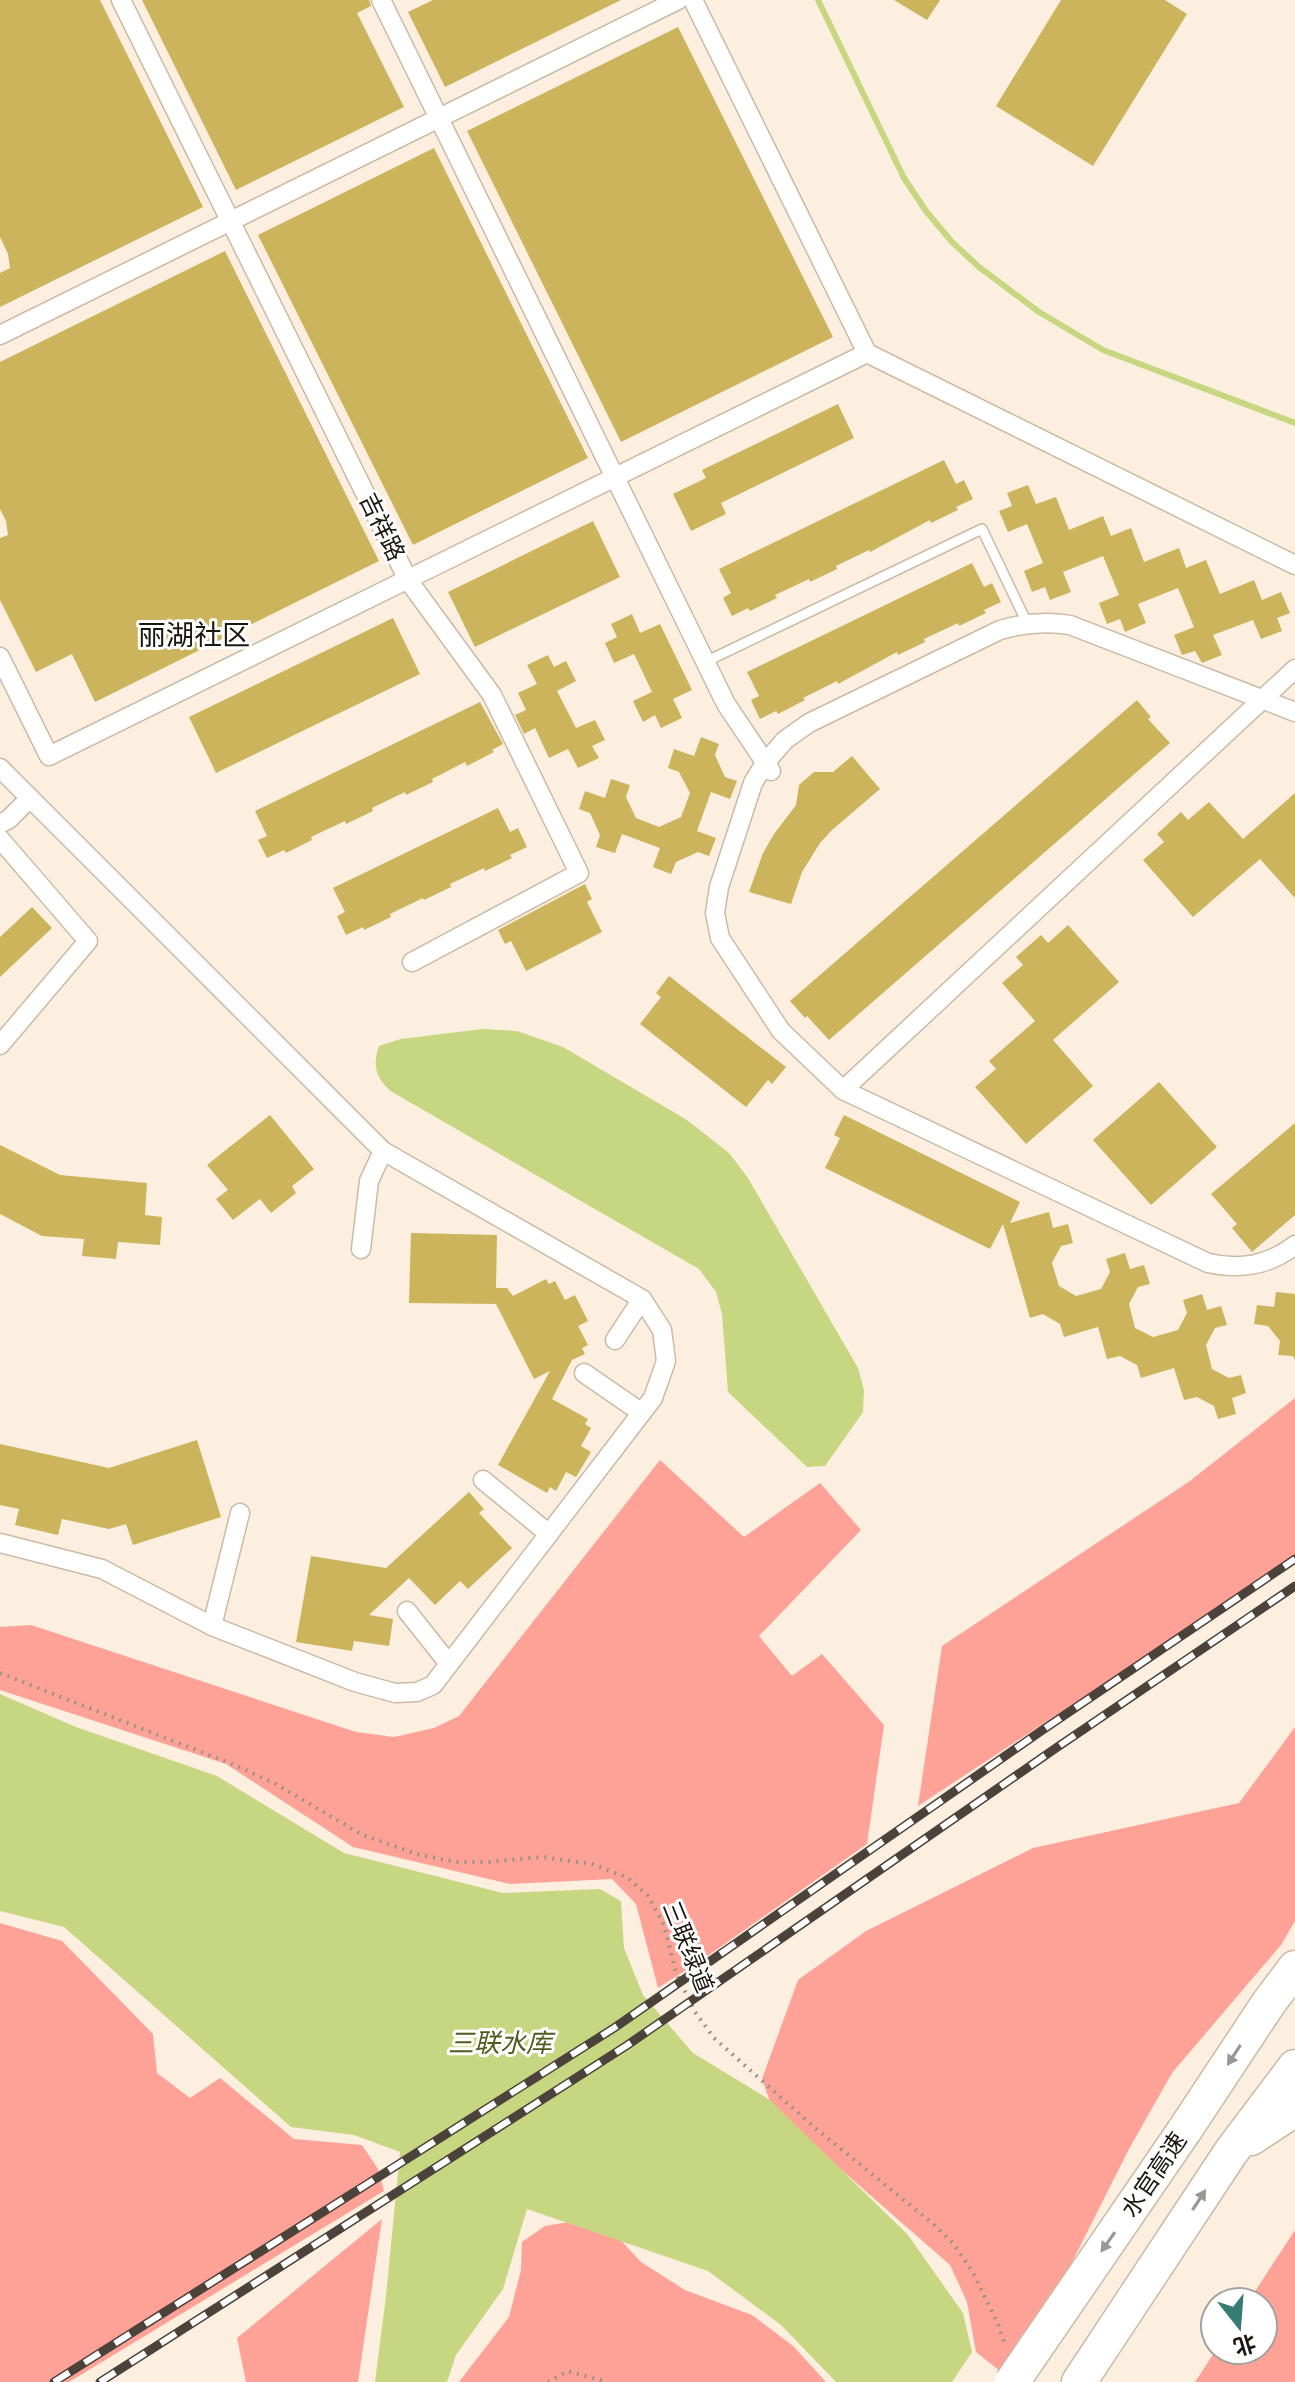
<svg xmlns="http://www.w3.org/2000/svg" width="1295" height="2382" font-family="Manrope,'Noto Sans SC',sans-serif">
<style>
.forest{fill:#fea297}
.water{fill:#c7d781}
.lines{fill:none;stroke-linecap:round;stroke-linejoin:round}
.stream{stroke:#c7d781;stroke-width:6}
.building{fill:#cbb45c}
.service-casing{stroke:#cabaa6;stroke-width:12}
.minor-casing{stroke:#cabaa6;stroke-width:21}
.motorway-casing{stroke:#cabaa6;stroke-width:37}
.path{stroke:#9c9185;stroke-width:4;stroke-dasharray:2 6;stroke-linecap:butt}
.service{stroke:#fff;stroke-width:9}
.minor{stroke:#fff;stroke-width:18}
.motorway{stroke:#fff;stroke-width:34}
.rail-casing{stroke:#4b433b;stroke-width:9}
.rail{stroke:#fff;stroke-width:6;stroke-dasharray:18;stroke-linecap:butt}
.motorway-bridge-casing{stroke:#cabaa6;stroke-width:37;stroke-linecap:butt}
.motorway-bridge{stroke:#fff;stroke-width:34}
.oneway{fill:#999693}
.labels{text-anchor:middle;stroke-width:6;stroke-linejoin:round;paint-order:stroke}
.street-label{font-size:24px;fill:#1c160f;stroke:#fff}
.water-label{font-size:26px;font-style:italic;fill:#515b1d;stroke:#fff}
.quarter-label{font-size:28px;fill:#1c160f;stroke:#fff}
</style>
<rect width="100%" height="100%" fill="#fdefdf"/>
<g class="forest">
<path d="M 1295,1398 L 1295,1558 L 918,1806 L 942,1646 L 1190,1481 Z"/>
<path d="M 660,1460 L 744,1537 L 820,1483 L 861,1530 L 759,1636 L 792,1676 L 822,1654 L 884,1725 L 867,1844 L 706,1957 L 658,1988 L 636,1904 L 612,1879 L 510,1884 L 353,1847 L 226,1764 L 0,1690 L 0,1627 L 31,1625 L 356,1732 L 394,1737 L 434,1728 L 459,1716 Z"/>
<path d="M 1295,1727 L 1295,1921 L 1281,1945 L 1172,2073 L 1129,2149 L 1065,2276 L 1001,2372 L 976,2352 L 967,2302 L 950,2265 L 773,2110 L 762,2079 L 798,1980 L 866,1931 L 1033,1848 L 1239,1803 Z"/>
<path d="M 0,1923 L 62,1941 L 153,2034 L 157,2073 L 190,2098 L 220,2078 L 294,2139 L 362,2145 L 378,2169 L 384,2191 L 69,2382 L 0,2382 Z"/>
<path d="M 382,2219 L 358,2382 L 246,2382 L 237,2338 Z"/>
<path d="M 575,2221 L 615,2234 L 641,2262 L 685,2290 L 752,2315 L 793,2346 L 826,2382 L 459,2382 L 509,2317 L 521,2270 L 522,2242 L 545,2226 Z"/>
<path d="M 1295,2230 L 1295,2382 L 1195,2382 L 1216,2350 L 1263,2350 L 1263,2302 L 1248,2302 Z"/>
</g>
<g class="water">
<path d="M 482,1029 L 517,1031 L 563,1047 L 687,1120 L 729,1153 L 748,1178 L 858,1368 L 864,1390 L 863,1412 L 825,1466 L 807,1467 L 728,1392 L 722,1314 L 716,1292 L 699,1269 L 392,1092 C 376,1079 372,1066 379,1046 L 401,1039 Z"/>
<path d="M 0,1694 L 76,1727 L 217,1776 L 344,1853 L 503,1893 L 600,1889 L 621,1901 L 624,1948 L 643,1995 L 693,2053 L 770,2100 L 908,2235 L 963,2313 L 972,2352 L 952,2382 L 836,2382 L 781,2325 L 708,2271 L 527,2209 L 503,2289 L 456,2355 L 447,2382 L 375,2382 L 386,2296 L 400,2152 L 354,2135 L 291,2127 L 64,1927 L 0,1911 Z"/>
</g>
<g class="lines">
<path class="stream" d="M 818,0 L 904,178 L 926,211 L 952,242 L 979,267 L 1039,312 L 1103,350 L 1295,423"/>
</g>
<g class="building">
<path d="M 0,0 L 100,0 L 203,207 L 0,307 L 0,273 L 10,268 L 8,254 L 0,237 Z"/>
<path d="M 142,0 L 369,0 L 371,6 L 357,13 L 404,107 L 236,190 Z"/>
<path d="M 433,0 L 621,0 L 445,87 L 408,12 Z"/>
<path d="M 894,0 L 940,0 L 927,20 Z"/>
<path d="M 1061,0 L 1165,0 L 1187,14 L 1093,166 L 996,106 Z"/>
<path d="M 678,27 L 833,337 L 621,442 L 467,131 Z"/>
<path d="M 434,148 L 588,458 L 413,545 L 258,235 Z"/>
<path d="M 225,251 L 379,561 L 95,702 L 72,654 L 36,672 L 0,600 L 0,538 L 8,535 L 6,521 L 0,509 L 0,362 Z"/>
<path d="M 838,404 L 854,438 L 721,503 L 726,514 L 691,531 L 673,494 L 706,478 L 702,470 Z"/>
<path d="M 944,460 L 956,484 L 964,480 L 973,499 L 956,507 L 958,510 L 931,523 L 930,520 L 870,552 L 869,550 L 836,566 L 837,569 L 810,582 L 809,579 L 775,595 L 777,598 L 750,611 L 748,608 L 732,616 L 723,598 L 731,593 L 719,569 Z"/>
<path d="M 1028,485 L 1036,504 L 1056,497 L 1069,530 L 1103,516 L 1111,536 L 1131,528 L 1144,562 L 1179,548 L 1186,568 L 1206,560 L 1220,594 L 1254,580 L 1262,600 L 1281,592 L 1290,613 L 1277,618 L 1282,631 L 1261,639 L 1253,620 L 1213,635 L 1222,655 L 1202,663 L 1195,651 L 1182,655 L 1174,635 L 1194,627 L 1178,588 L 1138,604 L 1146,623 L 1125,632 L 1120,619 L 1107,624 L 1099,603 L 1119,595 L 1103,556 L 1063,572 L 1071,592 L 1050,600 L 1045,587 L 1032,592 L 1024,571 L 1043,563 L 1027,524 L 1008,532 L 999,511 L 1012,506 L 1007,493 Z"/>
<path d="M 593,521 L 620,577 L 475,647 L 448,592 Z"/>
<path d="M 972,563 L 984,587 L 992,583 L 1001,602 L 984,610 L 986,613 L 959,626 L 958,623 L 924,639 L 925,642 L 898,655 L 897,652 L 838,684 L 837,681 L 803,698 L 805,700 L 778,714 L 776,711 L 760,719 L 751,700 L 759,696 L 747,672 Z"/>
<path d="M 632,614 L 640,633 L 660,624 L 692,690 L 673,699 L 682,718 L 661,728 L 655,715 L 643,722 L 633,701 L 652,692 L 634,654 L 614,663 L 605,643 L 617,637 L 611,624 Z"/>
<path d="M 393,618 L 420,674 L 216,773 L 189,717 Z"/>
<path d="M 548,655 L 554,667 L 566,661 L 576,681 L 557,691 L 576,728 L 595,720 L 605,740 L 592,746 L 599,758 L 578,768 L 568,749 L 549,758 L 535,728 L 524,734 L 515,715 L 526,710 L 518,693 L 537,684 L 527,665 Z"/>
<path d="M 1137,700 L 1151,717 L 1148,719 L 1170,743 L 829,1040 L 807,1016 L 805,1018 L 790,1001 Z"/>
<path d="M 480,702 L 503,744 L 492,750 L 494,752 L 467,766 L 465,762 L 432,779 L 433,782 L 406,795 L 405,792 L 372,808 L 373,811 L 346,824 L 345,821 L 311,837 L 312,840 L 286,853 L 284,850 L 267,858 L 258,840 L 267,836 L 255,811 Z"/>
<path d="M 701,737 L 719,744 L 715,755 L 725,777 L 737,781 L 730,799 L 711,792 L 697,831 L 716,838 L 709,856 L 698,852 L 676,862 L 671,874 L 653,867 L 660,848 L 622,834 L 615,853 L 596,847 L 600,835 L 590,813 L 579,809 L 585,791 L 605,798 L 611,779 L 630,785 L 626,797 L 636,818 L 659,827 L 681,817 L 690,793 L 679,772 L 668,768 L 674,749 L 694,756 Z"/>
<path d="M 852,756 L 880,789 L 832,830 L 820,843 L 802,872 L 791,904 L 749,892 L 763,853 L 774,834 L 796,805 L 799,785 L 814,772 L 833,772 Z"/>
<path d="M 1295,793 L 1295,898 L 1260,859 L 1193,917 L 1143,860 L 1164,842 L 1157,834 L 1181,812 L 1188,820 L 1209,802 L 1243,839 Z"/>
<path d="M 498,808 L 510,832 L 518,828 L 527,847 L 510,855 L 512,858 L 485,871 L 484,868 L 450,884 L 451,887 L 424,900 L 423,898 L 390,914 L 391,917 L 364,930 L 363,927 L 346,935 L 337,916 L 345,912 L 333,888 Z"/>
<path d="M 585,884 L 592,899 L 587,902 L 602,932 L 526,971 L 511,941 L 505,944 L 498,930 Z"/>
<path d="M 32,907 L 52,928 L 0,977 L 0,937 Z"/>
<path d="M 1068,925 L 1119,982 L 1053,1040 L 1093,1086 L 1026,1144 L 975,1087 L 996,1069 L 989,1061 L 1035,1021 L 1002,983 L 1023,965 L 1016,957 L 1041,935 L 1048,943 Z"/>
<path d="M 669,976 L 786,1067 L 772,1084 L 768,1080 L 746,1107 L 640,1024 L 661,997 L 656,993 Z"/>
<path d="M 1159,1082 L 1217,1147 L 1151,1205 L 1093,1140 Z"/>
<path d="M 270,1115 L 314,1169 L 292,1186 L 296,1193 L 271,1213 L 260,1199 L 233,1220 L 216,1199 L 228,1190 L 207,1165 Z"/>
<path d="M 844,1115 L 1020,1202 L 1010,1223 L 1049,1212 L 1053,1228 L 1068,1224 L 1073,1243 L 1061,1246 L 1052,1263 L 1059,1286 L 1076,1296 L 1101,1289 L 1110,1272 L 1106,1259 L 1125,1253 L 1130,1269 L 1144,1265 L 1150,1284 L 1138,1287 L 1129,1304 L 1135,1328 L 1153,1337 L 1178,1330 L 1187,1313 L 1183,1300 L 1202,1294 L 1207,1310 L 1221,1306 L 1227,1325 L 1215,1328 L 1206,1345 L 1212,1369 L 1229,1378 L 1241,1375 L 1246,1393 L 1232,1398 L 1236,1414 L 1218,1419 L 1214,1406 L 1197,1397 L 1184,1400 L 1174,1368 L 1141,1378 L 1137,1365 L 1120,1356 L 1107,1359 L 1098,1327 L 1064,1337 L 1060,1324 L 1043,1314 L 1030,1318 L 1003,1224 L 990,1249 L 825,1168 L 840,1138 L 834,1135 Z"/>
<path d="M 1295,1123 L 1295,1215 L 1252,1252 L 1232,1228 L 1237,1224 L 1211,1194 Z"/>
<path d="M 0,1145 L 60,1175 L 147,1183 L 145,1215 L 162,1217 L 160,1245 L 118,1242 L 116,1259 L 82,1256 L 84,1239 L 42,1236 L 0,1214 Z"/>
<path d="M 411,1233 L 497,1235 L 496,1288 L 507,1288 L 513,1296 L 546,1279 L 549,1284 L 555,1281 L 565,1300 L 575,1295 L 588,1321 L 578,1326 L 588,1345 L 582,1348 L 585,1354 L 572,1360 L 552,1399 L 588,1419 L 585,1424 L 591,1428 L 581,1446 L 591,1452 L 576,1477 L 566,1472 L 556,1491 L 550,1487 L 547,1493 L 498,1465 L 550,1371 L 534,1379 L 496,1304 L 409,1303 Z"/>
<path d="M 1276,1292 L 1295,1294 L 1295,1360 L 1293,1356 L 1278,1355 L 1280,1341 L 1268,1326 L 1254,1324 L 1257,1305 L 1274,1307 Z"/>
<path d="M 197,1440 L 221,1517 L 133,1545 L 126,1524 L 109,1529 L 62,1519 L 58,1535 L 15,1525 L 19,1509 L 0,1505 L 0,1444 L 109,1468 Z"/>
<path d="M 469,1492 L 484,1509 L 479,1513 L 512,1548 L 468,1589 L 460,1581 L 435,1605 L 409,1578 L 369,1615 L 393,1619 L 389,1646 L 354,1641 L 352,1651 L 296,1642 L 311,1556 L 386,1568 Z"/>
</g>
<g class="lines">
<defs>
<path id="service" d="M 705,662 L 982,529 L 1027,623"/>
<g id="minor">
<path d="M 121,0 L 408,580 L 492,695 L 579,873 L 412,962"/>
<path d="M 381,0 L 726,704 L 771,771"/>
<path d="M 693,0 L 867,353 L 1295,565"/>
<path d="M 0,335 L 678,0"/>
<path d="M 0,657 L 49,756 L 867,353"/>
<path d="M 1295,712 L 1070,625 C 1045,621 1024,623 1000,630 L 809,723 L 785,740 L 765,763 L 753,783 L 719,887 L 715,913 L 720,938 L 781,1031 L 843,1090 L 1208,1263 C 1240,1270 1268,1266 1295,1245"/>
<path d="M 0,768 L 383,1151 L 642,1299 L 662,1330 L 666,1361 L 653,1398 L 433,1685 L 417,1692 L 395,1693 L 355,1682 L 212,1626 L 102,1569 L 0,1543"/>
<path d="M 0,824 L 9,819 L 30,798"/>
<path d="M 0,839 L 88,941 L 0,1045"/>
<path d="M 843,1090 L 1295,669"/>
<path d="M 361,1249 L 369,1181 L 383,1151"/>
<path d="M 615,1340 L 642,1299"/>
<path d="M 584,1373 L 642,1413"/>
<path d="M 483,1480 L 549,1534"/>
<path d="M 407,1611 L 449,1664"/>
<path d="M 212,1626 L 240,1513"/>
</g>
<g id="motorway">
<path d="M 1184,2131 L 1268,2004 L 1295,1968"/>
<path d="M 1251,2138 L 1295,2109"/>
<path d="M 1079,2382 L 1231,2152 L 1295,2067"/>
</g>
</defs>
<use href="#service" class="service-casing"/>
<use href="#minor" class="minor-casing"/>
<use href="#motorway" class="motorway-casing"/>
<g class="path">
<path d="M 0,1673 L 232,1764 L 274,1783 L 361,1834 L 416,1854 L 456,1862 L 489,1862 L 542,1857 L 592,1864 L 628,1878 L 648,1896 L 664,1925 L 676,1973 L 695,2012 L 714,2038 L 814,2127 L 932,2223 L 953,2243 L 972,2271 L 998,2324 L 1005,2345"/>
<path d="M 548,2382 L 568,2371 L 607,2382"/>
</g>
<use href="#service" class="service"/>
<use href="#minor" class="minor"/>
<use href="#motorway" class="motorway"/>
<defs>
<g id="rail">
<path d="M 54,2382 L 614,2028 L 1044,1729 L 1295,1559"/>
<path d="M 100,2382 L 626,2046 L 1056,1748 L 1295,1586"/>
</g>
</defs>
<use href="#rail" class="rail-casing"/>
<use href="#rail" class="rail"/>
<defs>
<path id="motorway-bridge" d="M 1012,2382 L 1184,2131"/>
</defs>
<use href="#motorway-bridge" class="motorway-bridge-casing"/>
<use href="#motorway-bridge" class="motorway-bridge"/>
</g>
<defs><path id="oneway-solid" d="M-6-.8H1V-3.2L6.5 0L1 3.2V.8H-6Z" transform="scale(2)"/></defs>
<g class="oneway">
<use href="#oneway-solid" transform="translate(1234 2055) rotate(123)"/>
<use href="#oneway-solid" transform="translate(1199 2200) rotate(-57)"/>
<use href="#oneway-solid" transform="translate(1108 2242) rotate(125)"/>
</g>
<g class="labels">
<g class="street-label">
<text transform="translate(382 527) rotate(64)" y="8">吉祥路</text>
<text transform="translate(688 1947) rotate(68)" y="8">三联绿道</text>
<text transform="translate(1154 2175) rotate(-56)" y="8">水官高速</text>
</g>
<g class="water-label">
<text x="500" y="2052">三联水库</text>
</g>
<g class="quarter-label">
<text x="194" y="645">丽湖社区</text>
</g>
</g>
<g transform="translate(1239 2326) rotate(163)"><circle r="38" fill="#ffffff" stroke="#a4a29f" stroke-width="2"/>
<path d="M0-6L14 30L0 20L-14 30Z" fill="#367c74"/>
<text y="-12" font-size="22" font-weight="bold" text-anchor="middle" fill="#1c160f">北</text>
</g>
</svg>
